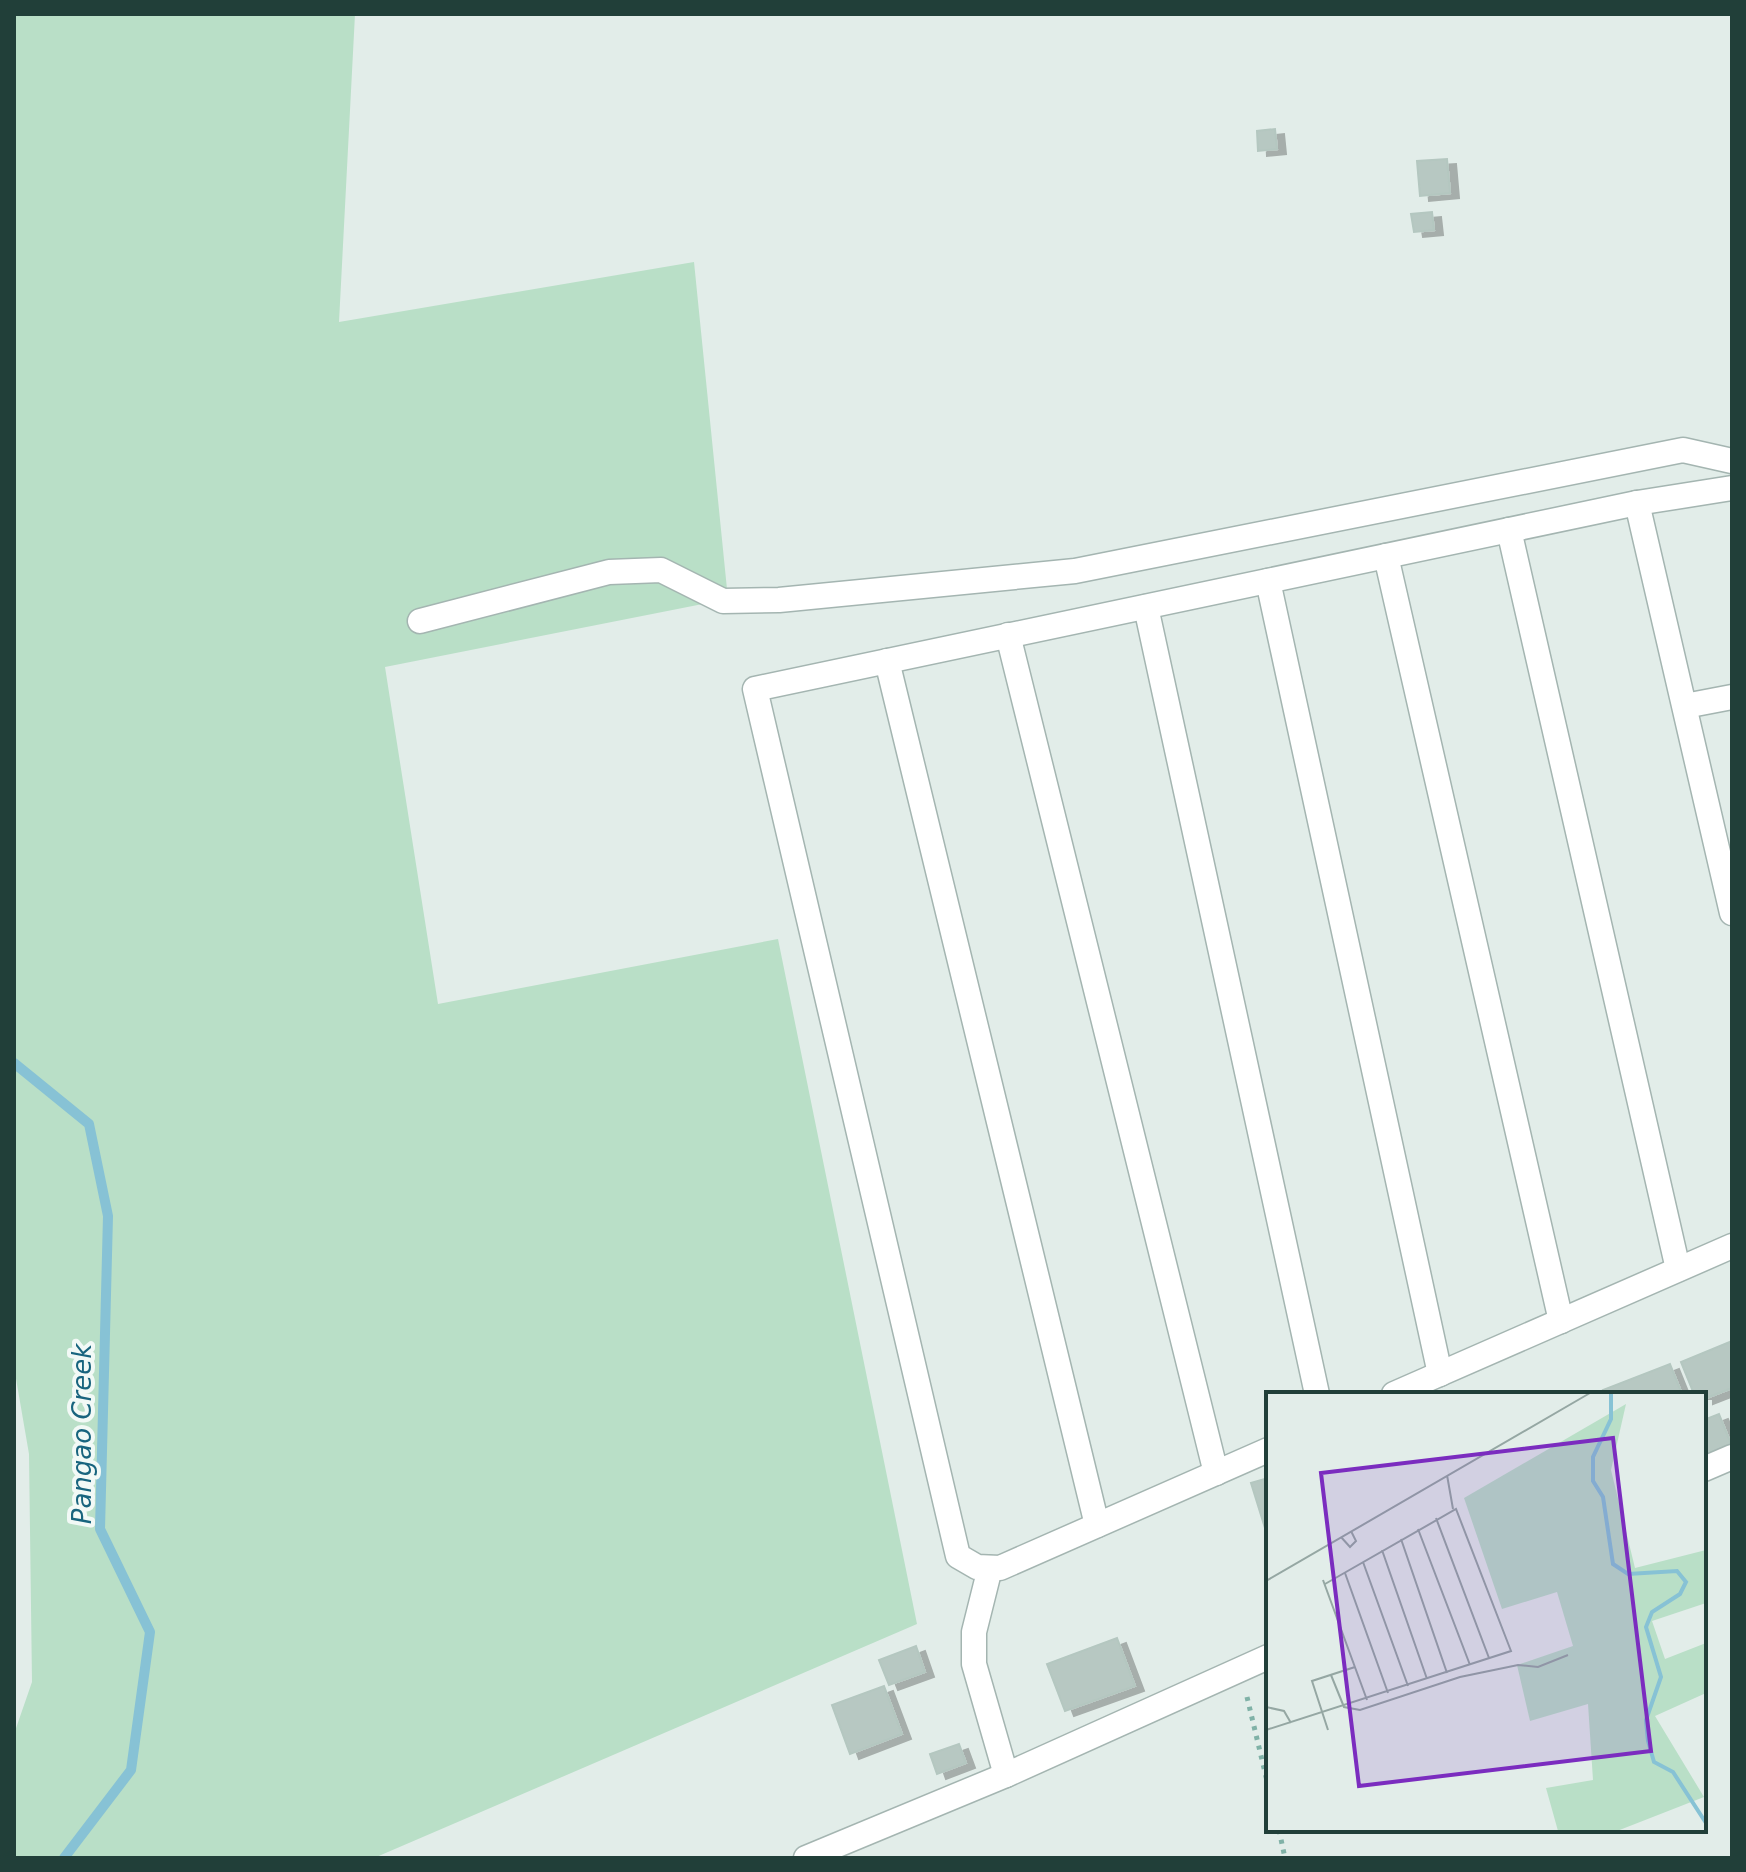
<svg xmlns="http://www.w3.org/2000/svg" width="1746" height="1872" font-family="'DejaVu Sans',sans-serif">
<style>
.green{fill:#b9dfc7}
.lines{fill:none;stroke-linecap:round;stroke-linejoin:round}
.stream{stroke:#87c2d5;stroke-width:10}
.building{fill:#b7c8c2;stroke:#b4c7c0;stroke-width:2;filter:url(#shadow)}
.minor-casing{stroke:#a4b5b1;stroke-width:27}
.path{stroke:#80b2a7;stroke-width:5;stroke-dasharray:4 6;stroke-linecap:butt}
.minor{stroke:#fff;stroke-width:24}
.labels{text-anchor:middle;stroke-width:8;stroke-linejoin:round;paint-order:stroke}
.water-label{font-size:26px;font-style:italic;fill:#18647e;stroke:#f2f9f6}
.inset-river{fill:none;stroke:#87c2d5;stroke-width:4}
.inset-road{fill:none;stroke:#95a7a3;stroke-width:2}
.view{fill:#7b2cbf;fill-opacity:0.15;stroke:#7b2cbf;stroke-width:4}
.inset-edge{fill:none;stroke:#213f39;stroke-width:4}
</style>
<defs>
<filter id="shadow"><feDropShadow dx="9" dy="5" stdDeviation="0" flood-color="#0004"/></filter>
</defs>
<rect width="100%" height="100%" fill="#e2ede9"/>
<path class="green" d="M 14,14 L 355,14 L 339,322 L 694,262 L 728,599 L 385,667 L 438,1004 L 778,939 L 917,1624 L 374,1858 L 14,1858 L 14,1734 L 32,1682 L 29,1454 L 14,1367 Z"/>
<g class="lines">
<path class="stream" d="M 14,1063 L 89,1124 L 108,1216 L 100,1529 L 150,1632 L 131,1770 L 64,1858"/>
</g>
<g class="building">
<path d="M 1275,129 L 1277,149 L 1258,151 L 1257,131 Z"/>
<path d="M 1447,159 L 1450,193 L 1420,196 L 1417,161 Z"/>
<path d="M 1432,212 L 1434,230 L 1414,232 L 1411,214 Z"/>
<path d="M 1732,1341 L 1732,1388 L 1704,1399 L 1704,1394 L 1694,1394 L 1681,1362 Z"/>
<path d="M 1670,1364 L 1682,1394 L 1605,1394 L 1603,1390 Z"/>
<path d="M 1719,1414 L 1731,1444 L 1707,1454 L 1704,1420 Z"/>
<path d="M 1268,1478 L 1268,1527 L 1265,1528 L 1251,1483 Z"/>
<path d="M 1117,1638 L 1135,1686 L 1065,1711 L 1047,1664 Z"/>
<path d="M 916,1646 L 925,1672 L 889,1685 L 879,1660 Z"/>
<path d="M 884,1686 L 902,1734 L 850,1754 L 832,1705 Z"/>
<path d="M 959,1744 L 966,1763 L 937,1774 L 930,1754 Z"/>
</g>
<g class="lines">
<defs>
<g id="minor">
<path d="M 1637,503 L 1732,913"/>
<path d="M 1509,530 L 1678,1269"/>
<path d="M 1386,556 L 1561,1321"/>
<path d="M 1268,581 L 1440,1374"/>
<path d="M 1146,607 L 1317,1394"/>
<path d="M 420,621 L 609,572 L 661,570 L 723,601 L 779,600 L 1075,571 L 1683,450 L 1732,461"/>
<path d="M 1008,635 L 1216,1473"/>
<path d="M 887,661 L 1097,1525"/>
<path d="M 1685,706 L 1732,697"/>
<path d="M 1394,1394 L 1732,1246"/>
<path d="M 1268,1450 L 1000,1568 L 977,1567 L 958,1556 L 755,689 L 1637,503 L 1732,488"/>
<path d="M 1704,1469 L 1732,1457"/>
<path d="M 990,1568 L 974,1632 L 974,1664 L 1006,1775"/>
<path d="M 806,1858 L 1006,1775 L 1268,1657"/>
</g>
</defs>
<use href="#minor" class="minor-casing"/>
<g class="path">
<path d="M 1247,1697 L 1268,1785"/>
<path d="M 1279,1830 L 1285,1858"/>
</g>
<use href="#minor" class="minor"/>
</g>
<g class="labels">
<g class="water-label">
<text transform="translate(82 1434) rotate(-90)" y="9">Pangao Creek</text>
</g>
</g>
<g transform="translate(1266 1392)">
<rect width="440" height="440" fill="#e2ede9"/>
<path d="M 360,12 L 345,78 L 369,176 L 440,158 L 440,211 L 386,229 L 399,267 L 440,251 L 440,301 L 389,324 L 438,405 L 351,439 L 292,439 L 280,396 L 327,388 L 322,312 L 264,329 L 251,273 L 307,254 L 291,200 L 236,217 L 198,106 Z" fill="#b9dfc7"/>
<path class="inset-river" d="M 345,1 L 345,27 L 327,65 L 327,89 L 337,105 L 347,172 L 362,182 L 411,179 L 420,190 L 414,202 L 386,220 L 380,235 L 395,285 L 380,328 L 382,349 L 388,370 L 407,380 L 440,431"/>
<path class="inset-road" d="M 181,83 L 187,117M 170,126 L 223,266M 152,137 L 204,273M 75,145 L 84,155 L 90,149 L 85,139M 135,147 L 181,281M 116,158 L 161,287M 97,170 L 142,294M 79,181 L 122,301M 57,188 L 101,308M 0,189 L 324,1M 65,283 L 78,315 L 94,318 L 194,285 L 252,273 L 272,275 L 302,263M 0,315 L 18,319 L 25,331M 0,338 L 245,259 L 190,117 L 59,192M 62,338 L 46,289 L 89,275"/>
<path class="view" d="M 347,46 L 385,359 L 93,394 L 55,81 Z"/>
<rect width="440" height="440" class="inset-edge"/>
</g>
<rect width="1746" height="1872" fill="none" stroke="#213f39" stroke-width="32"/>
</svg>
